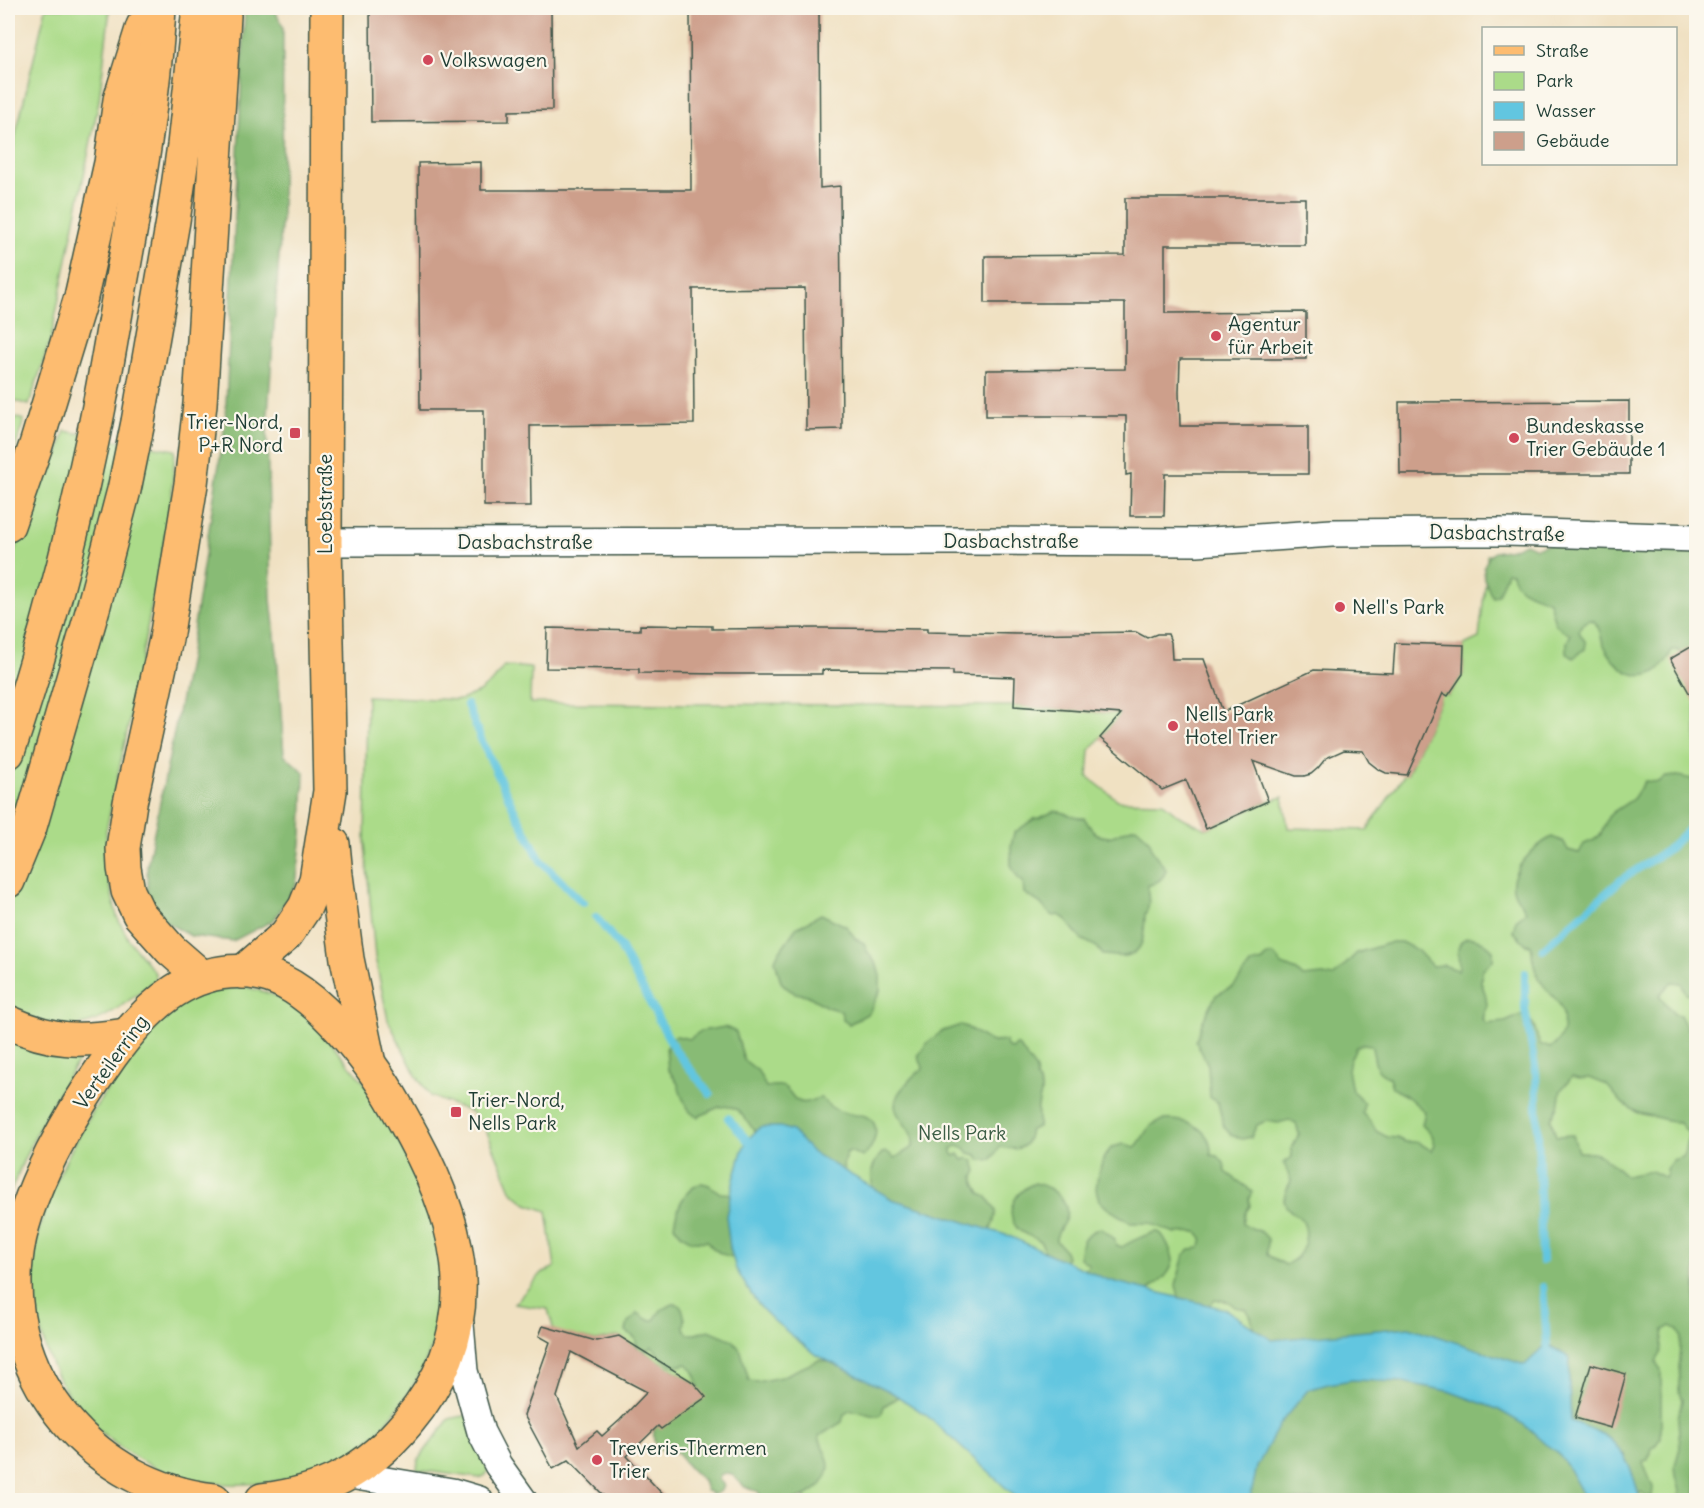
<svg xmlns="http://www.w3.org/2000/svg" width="1704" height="1508" font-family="Delius,sans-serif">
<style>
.green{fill:#abdb89;stroke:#658c5e;stroke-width:1.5}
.forest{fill:#88bb75;stroke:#547c54;stroke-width:1.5;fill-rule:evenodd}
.water{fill:#62c6e0;stroke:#40828a;stroke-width:1.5}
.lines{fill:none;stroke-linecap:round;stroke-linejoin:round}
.stream{stroke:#62c6e0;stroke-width:8}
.building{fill:#cd9f8b;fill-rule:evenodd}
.minor-casing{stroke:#3e5649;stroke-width:30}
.major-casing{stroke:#3e5649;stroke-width:36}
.highway-casing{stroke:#3e5649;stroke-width:36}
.minor{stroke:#fff;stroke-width:27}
.major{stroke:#fdbc70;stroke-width:33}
.highway{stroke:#fdbc70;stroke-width:33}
.poi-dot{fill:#d1495b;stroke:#fbf7ec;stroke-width:2}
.labels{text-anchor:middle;stroke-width:4.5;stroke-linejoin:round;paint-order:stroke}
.poi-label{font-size:20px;fill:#1f3d34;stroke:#fbf7ec;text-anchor:start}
.street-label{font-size:20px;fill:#1f3d34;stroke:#fbf7ec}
.park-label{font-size:20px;fill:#3b5d45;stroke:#fbf7ec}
</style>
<rect width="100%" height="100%" fill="#fbf7ec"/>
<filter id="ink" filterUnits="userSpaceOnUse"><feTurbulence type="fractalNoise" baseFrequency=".0167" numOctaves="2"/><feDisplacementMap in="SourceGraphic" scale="12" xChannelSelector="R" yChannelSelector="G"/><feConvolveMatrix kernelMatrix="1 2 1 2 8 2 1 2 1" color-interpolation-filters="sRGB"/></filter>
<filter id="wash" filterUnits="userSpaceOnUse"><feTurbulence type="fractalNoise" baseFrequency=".008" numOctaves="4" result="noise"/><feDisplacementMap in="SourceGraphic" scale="24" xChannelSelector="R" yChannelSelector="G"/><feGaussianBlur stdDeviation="1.35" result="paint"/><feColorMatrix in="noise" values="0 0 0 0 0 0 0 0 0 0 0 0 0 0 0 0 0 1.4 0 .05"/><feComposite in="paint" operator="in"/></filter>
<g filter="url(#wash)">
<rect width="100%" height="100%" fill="#f0e1c2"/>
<g class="green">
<path d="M 46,8 L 110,8 L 99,101 L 51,338 L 29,405 L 8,399 L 8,163 L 11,154 Z"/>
<path d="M 8,415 L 24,420 L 8,470 Z"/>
<path d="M 65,431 L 175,450 L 171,504 L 130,718 L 106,831 L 108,877 L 117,917 L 129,940 L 155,973 L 155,979 L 152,983 C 124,1004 94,1032 56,1026 C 41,1023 22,1014 8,1009 L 8,567 L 16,547 L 49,452 L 58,455 Z"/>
<path d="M 1517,554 L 1696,561 L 1696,1500 L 807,1500 L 706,1397 L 693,1382 L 619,1336 L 596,1341 L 554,1331 L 548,1309 L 514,1304 L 542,1273 L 555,1267 L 547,1211 L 527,1204 L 512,1192 L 484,1125 L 471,1112 L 430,1096 L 416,1075 L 388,1020 L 375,957 L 365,844 L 367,696 L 460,700 L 479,692 L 494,680 L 504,666 L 531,668 L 530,703 L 1014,706 L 1121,714 L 1090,750 L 1088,777 L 1119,801 L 1162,802 L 1179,816 L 1206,829 L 1268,801 L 1283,797 L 1288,828 L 1367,830 L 1404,775 L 1408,773 L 1440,700 L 1437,690 L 1448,696 L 1463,674 L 1464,645 L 1479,638 L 1486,577 L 1487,555 Z"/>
<path d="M 246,987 C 266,992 287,998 303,1012 C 317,1025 329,1040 341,1055 C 351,1067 363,1080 372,1093 C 392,1122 406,1155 420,1187 C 425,1200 433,1213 436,1226 C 442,1248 445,1273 443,1296 C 439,1345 417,1386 386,1423 C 359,1455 317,1474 276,1481 C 243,1487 204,1485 171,1474 C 131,1460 90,1429 67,1393 C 45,1361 33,1311 33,1272 C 33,1212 77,1134 110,1085 C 128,1058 161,1012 191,998 C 208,990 227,988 246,987 Z"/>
<path d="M 8,1037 L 78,1054 L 80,1058 C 51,1102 26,1149 8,1199 Z"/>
<path d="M 468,1415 L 488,1470 L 486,1475 L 480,1478 L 417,1470 L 418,1460 L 449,1419 Z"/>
</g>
<g class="forest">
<path d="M 245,8 L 274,8 L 283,27 L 282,213 L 267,427 L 271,599 L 277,654 L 284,755 L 304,772 L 302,835 L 296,885 L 274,920 L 233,941 L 191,936 L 164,921 L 148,899 L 147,867 L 189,658 L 225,425 Z"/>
<path d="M 1525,543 L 1536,548 L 1550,543 L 1566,550 L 1581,551 L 1596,550 L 1612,546 L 1696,551 L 1696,658 L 1683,655 L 1677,650 L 1672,650 C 1655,692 1618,677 1603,643 C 1599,633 1602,631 1594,621 L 1589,620 L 1582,625 L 1579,632 L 1586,643 L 1585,649 L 1573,658 L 1567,653 L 1567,642 L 1571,634 L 1562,630 L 1555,624 L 1549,601 C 1534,594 1515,592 1512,573 L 1507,572 L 1498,595 L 1493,597 C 1488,592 1488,585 1484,579 L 1484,566 L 1489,557 L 1494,552 L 1512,549 Z"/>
<path d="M 1678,776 L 1696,780 L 1696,996 L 1686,993 L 1681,983 L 1672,982 L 1659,995 L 1674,1014 L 1680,1015 L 1686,1027 L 1696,1034 L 1696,1500 L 1678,1500 L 1680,1491 L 1676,1476 L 1675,1465 L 1680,1448 L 1678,1418 L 1682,1400 L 1679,1392 L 1679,1358 L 1681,1337 L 1677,1329 L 1671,1326 L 1664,1330 L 1661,1353 L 1656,1362 L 1661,1370 L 1661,1439 L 1655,1447 L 1651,1448 L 1648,1460 L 1644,1461 L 1643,1463 L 1653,1487 L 1652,1497 L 1647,1496 L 1641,1492 L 1637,1497 L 1624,1454 L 1622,1454 L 1620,1462 L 1583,1492 L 1582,1496 L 1583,1500 L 1218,1500 L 1254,1332 L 1251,1317 L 1246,1309 L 1235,1307 L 1229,1302 L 1215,1299 L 1208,1307 L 1180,1302 L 1176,1285 L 1184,1255 L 1190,1249 L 1200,1248 C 1204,1240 1203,1238 1197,1232 L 1175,1233 L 1149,1223 L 1131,1223 L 1107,1208 L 1099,1200 L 1096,1189 L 1098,1175 L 1104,1157 L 1112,1147 L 1124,1144 L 1135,1147 C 1143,1140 1144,1131 1152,1125 C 1167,1114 1198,1122 1207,1137 C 1211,1142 1211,1149 1211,1155 L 1218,1156 L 1224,1163 L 1226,1172 L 1252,1191 L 1249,1198 L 1250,1206 L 1245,1213 L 1243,1223 C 1254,1232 1259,1227 1268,1239 L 1267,1255 L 1286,1265 C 1290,1262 1295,1260 1298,1256 C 1306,1246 1310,1227 1299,1217 C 1294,1213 1287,1210 1285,1204 C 1282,1197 1288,1187 1291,1181 L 1284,1163 L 1292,1157 L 1291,1150 L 1299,1134 L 1296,1123 L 1289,1120 L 1278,1123 L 1266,1121 L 1257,1125 L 1251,1137 L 1242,1139 L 1231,1135 L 1224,1127 L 1218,1103 L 1210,1097 L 1208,1065 L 1196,1041 L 1202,1023 L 1216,995 L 1234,986 L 1251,964 L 1263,961 L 1267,956 L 1274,955 L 1282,965 L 1297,971 L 1303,977 L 1323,975 L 1333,977 L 1357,953 L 1392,942 L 1401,942 L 1417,950 L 1432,966 L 1443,965 L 1458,970 C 1461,963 1457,958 1458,950 C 1462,928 1483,940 1493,950 L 1493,961 L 1482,970 L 1481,982 L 1485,993 L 1487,1005 L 1483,1019 L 1486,1024 L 1505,1022 L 1521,1015 C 1540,1025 1532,1027 1540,1044 L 1550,1048 C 1558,1044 1561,1038 1563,1030 C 1567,999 1549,998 1538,977 C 1533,967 1532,956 1531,945 L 1526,944 L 1513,931 L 1516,920 L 1526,912 C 1524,904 1516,900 1514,892 C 1506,872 1536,845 1552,837 L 1564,842 L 1568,850 L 1579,853 L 1584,844 L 1594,840 L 1601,834 L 1608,817 L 1613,812 L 1633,799 L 1645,781 L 1658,782 L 1666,777 ZM 1364,1044 L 1371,1045 C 1376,1059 1372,1072 1389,1077 L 1392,1087 L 1399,1092 L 1408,1097 L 1425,1112 L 1422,1125 L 1432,1135 L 1435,1145 L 1432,1151 L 1418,1142 L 1405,1142 L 1397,1138 L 1387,1137 L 1376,1131 L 1371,1122 L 1362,1113 L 1364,1104 L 1357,1095 L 1352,1091 L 1348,1070 L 1350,1060 L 1356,1047 ZM 1572,1077 L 1579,1079 L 1590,1078 L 1607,1085 L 1622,1103 L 1638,1113 L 1680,1123 L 1689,1134 L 1683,1157 L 1673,1160 L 1666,1169 L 1667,1174 L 1665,1178 L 1651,1171 L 1626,1176 C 1608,1161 1603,1151 1578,1152 L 1573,1135 L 1556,1136 L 1551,1119 L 1558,1106 L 1561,1090 Z"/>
<path d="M 1055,811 C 1065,812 1073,818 1084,818 C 1088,823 1091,831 1097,834 C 1111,843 1123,828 1136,827 L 1146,836 L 1150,842 L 1153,852 L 1166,869 C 1165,879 1156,883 1147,886 C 1148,895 1151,906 1145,914 C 1144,931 1146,955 1123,956 C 1116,957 1109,955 1103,955 L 1097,947 L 1081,939 L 1064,918 L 1059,915 L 1054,916 L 1048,912 L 1040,903 L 1024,893 L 1023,882 L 1018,878 L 1011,865 L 1011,846 L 1014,833 L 1034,819 L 1039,818 Z"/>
<path d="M 821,914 L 846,926 L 856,939 L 864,943 L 867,951 L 877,965 L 880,976 L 880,991 L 869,1013 L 849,1024 L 843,1020 L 841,1011 L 827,1007 L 807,995 L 795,993 L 788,989 L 781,982 L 775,960 L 777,955 L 796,928 Z"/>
<path d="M 961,1025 C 973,1028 984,1041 994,1042 C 998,1042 1001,1041 1005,1041 L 1008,1048 L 1013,1049 L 1016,1045 C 1024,1049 1024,1054 1029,1061 C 1034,1067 1038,1070 1036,1078 C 1045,1092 1040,1093 1038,1107 C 1037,1113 1039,1120 1038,1127 L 1030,1130 C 1029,1133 1029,1137 1027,1140 C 1024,1152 1010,1149 1000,1147 L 991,1160 L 980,1160 L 977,1155 L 969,1153 L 965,1148 L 958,1145 L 952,1149 L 952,1153 L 955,1156 L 959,1154 L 963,1160 L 968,1158 L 974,1161 L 977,1171 L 974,1177 L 975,1184 L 980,1194 L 987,1197 L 996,1211 C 994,1225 990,1233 980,1243 L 873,1190 C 870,1174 871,1165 882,1153 L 887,1152 L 895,1158 L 913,1147 C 916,1123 882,1116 901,1090 C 908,1082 913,1074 922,1070 L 923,1067 L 918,1056 L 927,1043 L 936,1036 L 943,1031 Z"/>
<path d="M 725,1027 L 736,1032 L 744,1060 L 758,1071 L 766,1087 C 771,1087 775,1085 780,1086 C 790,1087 790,1097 798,1101 C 807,1106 814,1097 822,1098 C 828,1109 844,1113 856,1115 C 858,1115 864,1115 865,1116 C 884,1123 874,1148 863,1157 L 850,1151 L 846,1153 L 843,1166 L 846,1173 L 759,1136 L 738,1110 C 720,1101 712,1112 697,1117 L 690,1112 L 682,1097 L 678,1084 L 668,1069 L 666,1049 L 673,1037 L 677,1036 L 689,1039 L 701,1031 Z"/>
<path d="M 702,1183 L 709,1185 L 720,1193 L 736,1194 L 739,1259 C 726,1256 715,1253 707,1241 C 691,1243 682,1238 674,1225 C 677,1207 684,1189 702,1183 Z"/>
<path d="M 1035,1183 C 1053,1187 1075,1203 1063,1224 C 1059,1231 1056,1233 1056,1241 C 1062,1246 1065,1249 1067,1257 L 1062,1263 L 1044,1256 C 1045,1233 1028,1241 1017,1228 C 1003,1209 1017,1190 1035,1183 Z"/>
<path d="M 1101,1228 L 1112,1237 L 1116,1245 L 1122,1247 C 1128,1243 1152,1231 1158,1232 C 1164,1233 1173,1255 1173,1261 C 1172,1265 1170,1271 1167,1274 C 1162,1283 1152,1285 1145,1293 L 1081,1271 L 1087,1268 L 1089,1265 L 1080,1258 C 1080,1240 1084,1234 1101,1228 Z"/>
<path d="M 673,1304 L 677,1304 L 682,1308 L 685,1319 L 684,1329 L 688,1334 L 695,1334 L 709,1330 L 733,1340 L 741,1351 L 749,1381 L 757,1382 L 781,1377 L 819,1360 L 844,1365 L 901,1395 L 884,1406 L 882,1413 L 879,1416 C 866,1417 846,1400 842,1422 L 819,1436 C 821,1447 829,1455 829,1467 C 828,1485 808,1497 792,1500 C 782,1502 769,1500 759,1500 L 760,1496 L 759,1492 C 755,1490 749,1489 745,1487 C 734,1481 735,1468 720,1475 L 719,1480 L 724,1485 C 723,1492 717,1494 711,1495 L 710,1492 L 706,1491 L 703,1480 C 692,1473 684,1462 676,1452 C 659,1455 650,1443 655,1427 L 699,1394 C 700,1384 695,1370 687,1364 C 666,1370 665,1359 652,1347 C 647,1350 643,1353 638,1349 L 635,1338 L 626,1331 L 628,1323 L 638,1313 L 648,1320 L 654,1320 L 661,1310 Z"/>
</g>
<path class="water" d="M 760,1127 L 781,1127 L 792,1131 L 812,1152 L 892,1199 L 1009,1236 L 1108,1280 L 1225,1309 L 1272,1340 L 1409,1327 L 1525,1365 L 1547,1344 L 1570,1358 L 1569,1383 L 1571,1421 C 1581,1425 1593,1429 1602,1434 C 1625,1447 1635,1477 1640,1500 L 1586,1500 L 1567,1466 L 1557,1452 L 1545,1444 L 1523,1424 L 1497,1409 L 1448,1391 L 1402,1382 L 1352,1380 L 1328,1384 L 1308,1390 L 1292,1409 L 1279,1425 L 1257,1467 L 1250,1500 L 1019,1500 L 925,1414 L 891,1392 L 816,1355 L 773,1320 L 762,1309 L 751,1294 L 736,1269 L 730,1248 L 726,1216 L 733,1183 L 742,1151 L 747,1140 Z"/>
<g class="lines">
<g class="stream">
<path d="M 467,705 L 483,744 L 515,811 L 541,861 L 583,903"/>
<path d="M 596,917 L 620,947 L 675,1050 L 710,1094"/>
<path d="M 1543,949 L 1622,879 L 1667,850 L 1696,822"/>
<path d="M 1525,973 L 1525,1009 L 1536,1072 L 1542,1261"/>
<path d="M 728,1118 L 747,1140"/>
<path d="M 1543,1287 L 1547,1344"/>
</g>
</g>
<g id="blocks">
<g class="building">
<path d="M 370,8 L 551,8 L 552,110 L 509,111 L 509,121 L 371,122 Z"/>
<path d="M 690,8 L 819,8 L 820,188 L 840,186 L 842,429 L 806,430 L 805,288 L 693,289 L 694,424 L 530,426 L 531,506 L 484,506 L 484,410 L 420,410 L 418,163 L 481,162 L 481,190 L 691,190 Z"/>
<path d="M 1125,198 L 1305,198 L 1305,245 L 1165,245 L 1165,313 L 1306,312 L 1306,359 L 1180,359 L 1179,392 L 1180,426 L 1308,426 L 1308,474 L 1165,474 L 1164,516 L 1130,516 L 1131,474 L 1126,475 L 1126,416 L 986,416 L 986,370 L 1125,369 L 1125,303 L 985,303 L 985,256 L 1125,255 Z"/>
<path d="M 1629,401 L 1629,474 L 1400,474 L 1399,402 Z"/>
<path d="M 640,625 L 712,626 L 712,629 L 822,628 L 927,629 L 927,632 L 1017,634 L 1136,632 L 1147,638 L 1157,634 L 1168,634 L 1171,642 L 1172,659 L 1204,659 L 1223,712 L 1314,670 L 1393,673 L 1395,643 L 1464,645 L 1463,674 L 1448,696 L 1443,693 L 1407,775 L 1386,773 L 1378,769 L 1369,762 L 1363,751 L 1344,750 L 1326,758 L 1318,768 L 1311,774 L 1304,776 L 1296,776 L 1253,761 L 1268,801 L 1206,829 L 1186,780 L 1162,790 L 1100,738 L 1121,714 L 1014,706 L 1015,677 L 953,675 L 953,671 L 822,670 L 822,674 L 724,674 L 639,673 L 639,669 L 546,668 L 547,628 L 640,630 Z"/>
<path d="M 1696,644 L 1696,705 L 1670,659 Z"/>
<path d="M 543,1326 L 596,1341 L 619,1336 L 693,1382 L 706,1397 L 661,1429 L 658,1426 L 627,1456 L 668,1500 L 608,1500 L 569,1460 L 553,1469 L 524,1415 L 550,1342 L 539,1336 ZM 571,1352 L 647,1392 L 620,1420 L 602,1436 L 597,1431 L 579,1446 L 557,1397 Z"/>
<path d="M 1591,1364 L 1626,1374 L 1611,1428 L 1575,1418 Z"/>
</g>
</g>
</g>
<g filter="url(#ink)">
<use href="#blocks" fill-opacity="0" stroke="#3e5649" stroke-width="1.5"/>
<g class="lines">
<defs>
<g id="minor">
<path d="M 325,542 L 961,541 L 1197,542 L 1332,533 L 1449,532 L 1506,532 L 1696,538"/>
<path d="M 460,1324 L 464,1371 L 481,1432 L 498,1465 L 523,1500"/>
<path d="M 350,1475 L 452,1492 L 479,1500"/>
</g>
<g id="major">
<path d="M 333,844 L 336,875 L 347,959 L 368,1059"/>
<path d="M 243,972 L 286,935 L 305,907 L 316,880 L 330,791 L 325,542 L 327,8"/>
<path d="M 8,1022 C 52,1042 79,1042 126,1035"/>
<path d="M 214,1500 C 96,1487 4,1381 16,1261 C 22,1195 73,1109 111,1056 C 147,1006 194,960 262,974 C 302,983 339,1025 363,1056 C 383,1081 398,1109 413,1137 C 467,1236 484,1331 407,1423 C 367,1471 323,1493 262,1500"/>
</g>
<g id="highway">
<path d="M 8,525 L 36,445 L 81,297 L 111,163 L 120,100 L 143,26"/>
<path d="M 8,752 C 41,655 68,555 89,455 C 101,402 110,348 119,294 C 136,200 154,104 159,8"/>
<path d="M 8,881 L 30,827 L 94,605 L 124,490 L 138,422 L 173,221 L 184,145 L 199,8"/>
<path d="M 202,977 L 171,950 L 139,914 L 128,891 L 124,868 L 123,848 L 130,803 L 166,639 L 191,484 L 200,404 L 224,16 L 223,8"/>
</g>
</defs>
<use href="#minor" class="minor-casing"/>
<use href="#major" class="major-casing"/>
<use href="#highway" class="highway-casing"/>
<use href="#minor" class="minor"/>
<use href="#major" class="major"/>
<use href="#highway" class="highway"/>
</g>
</g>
<g class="poi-dot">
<circle cx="428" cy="60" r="6"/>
<circle cx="1216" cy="336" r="6"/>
<rect x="289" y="427" width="12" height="12" rx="3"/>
<circle cx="1514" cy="438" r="6"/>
<circle cx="1340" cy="607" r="6"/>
<circle cx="1173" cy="726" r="6"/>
<rect x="450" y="1106" width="12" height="12" rx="3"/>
<circle cx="597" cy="1460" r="6"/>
</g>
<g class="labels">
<g class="poi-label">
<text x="440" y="67">Volkswagen</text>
<text x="1228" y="331">Agentur<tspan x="1228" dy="23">für Arbeit</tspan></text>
<text x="283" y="429" text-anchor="end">Trier-Nord,<tspan x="283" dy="23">P+R Nord</tspan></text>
<text x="1526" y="433">Bundeskasse<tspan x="1526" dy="23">Trier Gebäude 1</tspan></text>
<text x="1352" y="614">Nell's Park</text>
<text x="1185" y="721">Nells Park<tspan x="1185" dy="23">Hotel Trier</tspan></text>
<text x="468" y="1107">Trier-Nord,<tspan x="468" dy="23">Nells Park</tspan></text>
<text x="609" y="1455">Treveris-Thermen<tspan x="609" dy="23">Trier</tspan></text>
</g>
<g class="street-label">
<text transform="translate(325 504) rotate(-90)" y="7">Loebstraße</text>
<text transform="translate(1497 533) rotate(1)" y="7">Dasbachstraße</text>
<text x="1011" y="548">Dasbachstraße</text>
<text x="525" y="549">Dasbachstraße</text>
<text transform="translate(111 1062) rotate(-54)" y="7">Verteilerring</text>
</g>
<g class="park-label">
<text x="962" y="1140">Nells Park</text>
</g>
</g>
<rect width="1704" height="1508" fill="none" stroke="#fbf7ec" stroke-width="30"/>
<rect x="1482" y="27" width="195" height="138" fill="#fbf7ec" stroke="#a3ada2" stroke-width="1.5"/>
<rect x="1494" y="46" width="30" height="9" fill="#fdbc70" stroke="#a3ada2" stroke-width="1.5"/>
<text x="1536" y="57" font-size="18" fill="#1f3d34">Straße</text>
<rect x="1494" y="72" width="30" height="18" fill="#abdb89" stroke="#a3ada2" stroke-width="1.5"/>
<text x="1536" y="87" font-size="18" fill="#1f3d34">Park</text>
<rect x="1494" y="102" width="30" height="18" fill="#62c6e0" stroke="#a3ada2" stroke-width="1.5"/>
<text x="1536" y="117" font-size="18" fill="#1f3d34">Wasser</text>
<rect x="1494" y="132" width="30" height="18" fill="#cd9f8b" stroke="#a3ada2" stroke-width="1.5"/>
<text x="1536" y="147" font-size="18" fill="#1f3d34">Gebäude</text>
</svg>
